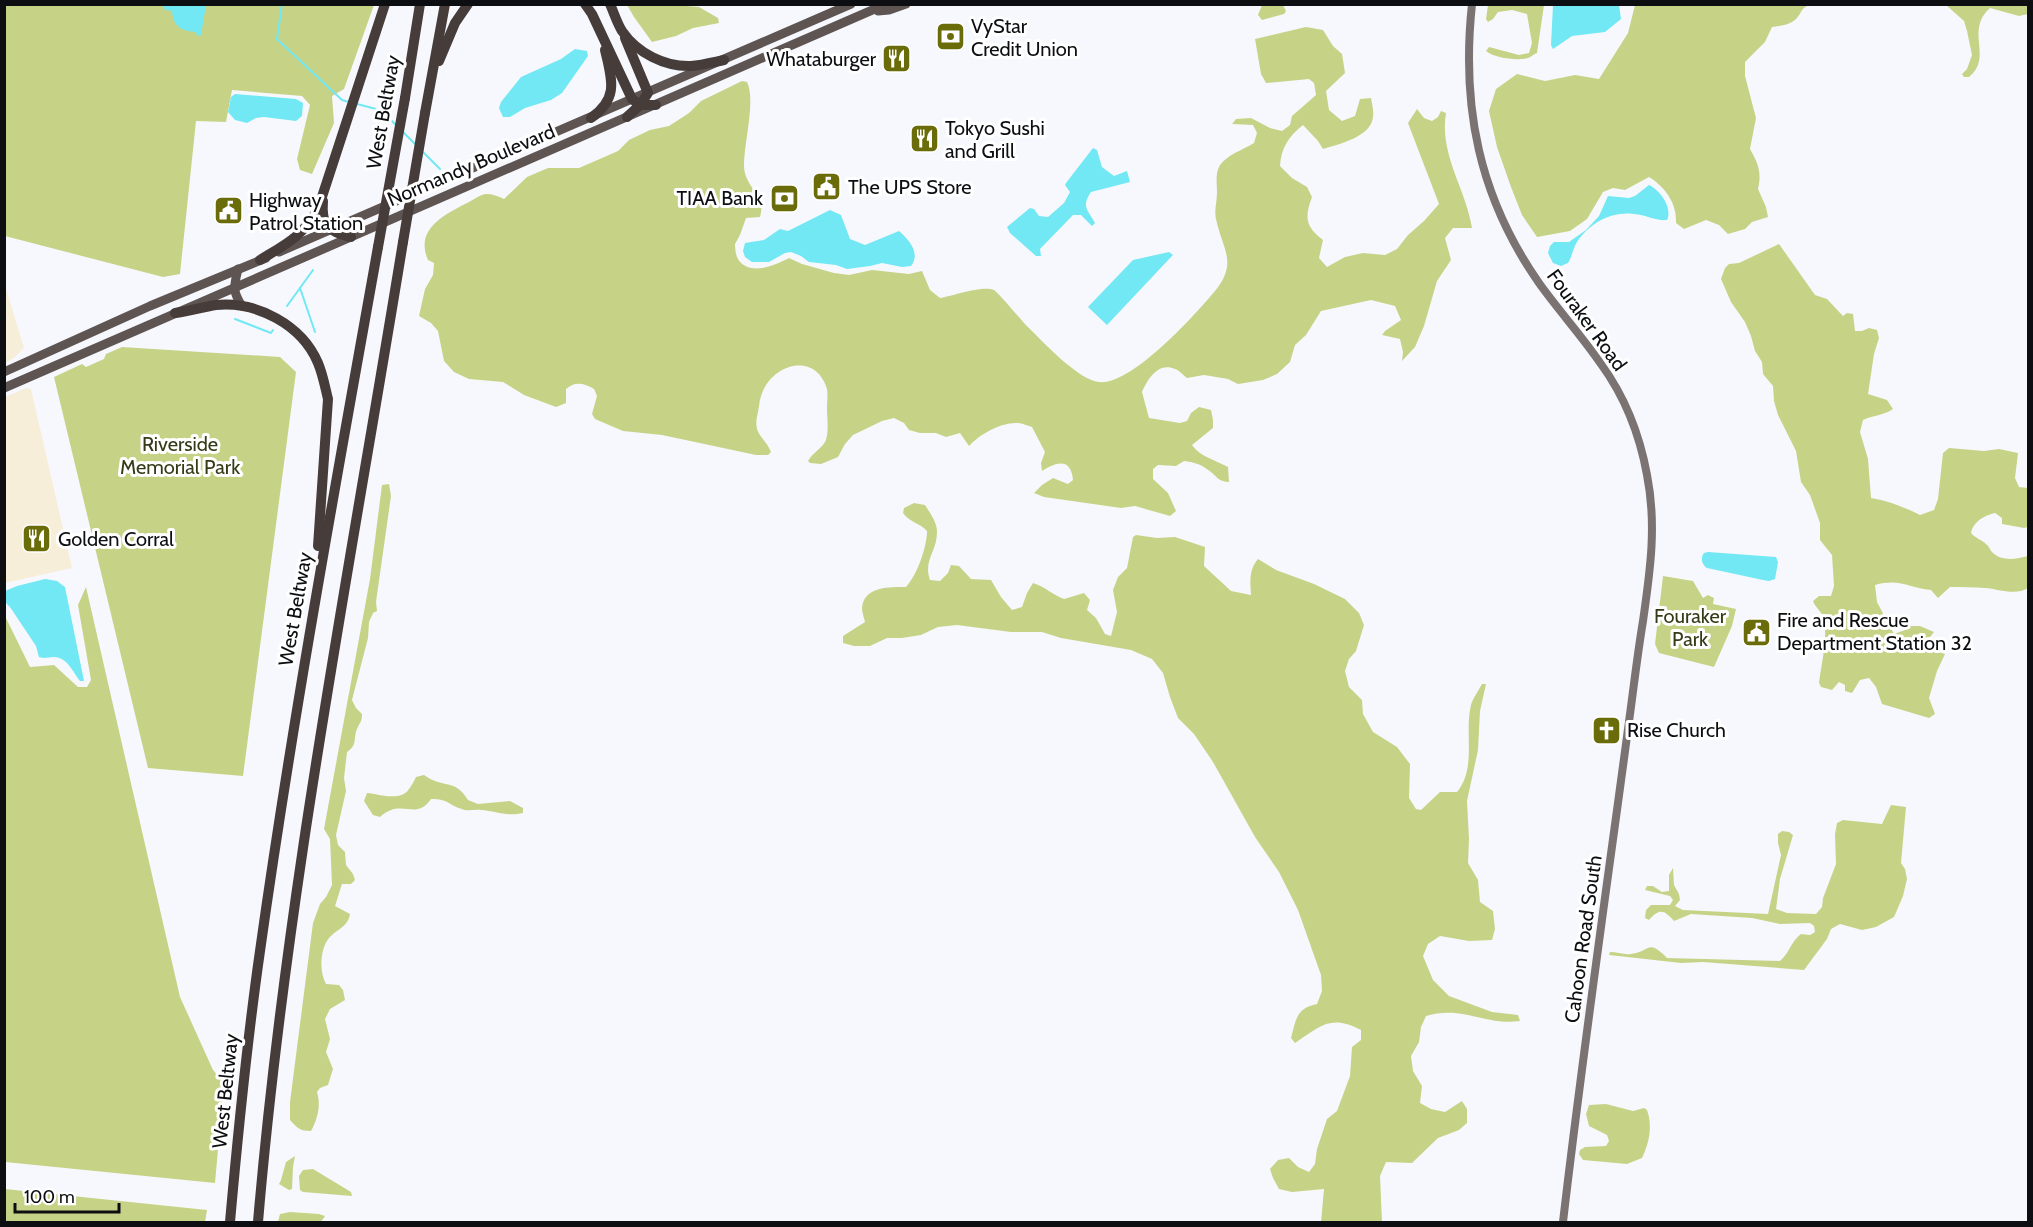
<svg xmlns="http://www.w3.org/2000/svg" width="2033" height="1227" font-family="Cabin,sans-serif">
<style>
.commercial{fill:#f6eed8}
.green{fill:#c6d386}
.water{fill:#71e8f3}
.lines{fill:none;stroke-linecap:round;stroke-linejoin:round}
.stream{stroke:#71e8f3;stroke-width:2}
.secondary{stroke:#7b7372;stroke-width:8}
.primary{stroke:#5e5553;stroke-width:9}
.highway{stroke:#463c3a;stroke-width:10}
.highway-bridge{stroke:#463c3a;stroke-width:10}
.labels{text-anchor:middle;stroke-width:6;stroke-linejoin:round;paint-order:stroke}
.poi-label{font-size:20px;fill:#0d0e11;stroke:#fff;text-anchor:start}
.street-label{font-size:20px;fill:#0d0e11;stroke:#fff}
.park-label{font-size:20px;fill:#353a17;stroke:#fff}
</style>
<rect width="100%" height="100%" fill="#f6f8fe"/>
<g class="commercial">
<path d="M 4,282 L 24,348 L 14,358 L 5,363 Z"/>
<path d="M 26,388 L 31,389 L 72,568 L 5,583 L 5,397 Z"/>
</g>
<g class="green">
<path d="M 5,5 L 374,5 L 344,89 L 332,96 L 334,123 L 312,174 L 300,170 L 297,159 L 310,105 L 302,96 L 232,90 L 226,122 L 196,121 L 180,274 L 163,277 L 5,236 Z"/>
<path d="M 675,5 L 699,7 L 718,18 L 719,23 L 693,28 L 676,36 L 652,42 L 634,17 L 627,5 Z"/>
<path d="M 1262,5 L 1283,5 L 1286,11 L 1284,14 L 1262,20 L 1258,15 Z"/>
<path d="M 1488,5 L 1544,5 L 1537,53 C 1534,54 1531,57 1528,58 C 1517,61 1494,58 1486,51 L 1489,47 L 1519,55 L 1529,53 L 1532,43 L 1527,14 L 1512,10 L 1498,12 L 1493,19 L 1488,22 L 1486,19 Z"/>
<path d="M 1635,5 L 1809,5 C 1800,9 1802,13 1796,19 C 1790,25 1779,26 1772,27 L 1765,42 L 1745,62 L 1745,76 L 1756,118 L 1750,149 C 1758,163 1762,172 1758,189 L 1766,207 L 1768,217 L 1752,222 L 1745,229 L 1728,234 L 1719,225 L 1706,220 L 1684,229 L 1676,223 C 1677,203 1665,187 1649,177 L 1625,190 L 1613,188 L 1603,192 L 1587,219 L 1570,231 L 1537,237 L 1522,215 L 1511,187 L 1497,147 L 1489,111 L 1496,89 L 1517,74 L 1545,81 L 1575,75 L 1599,79 L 1628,33 Z"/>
<path d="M 1946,5 L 2028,5 L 2028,14 L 2019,16 L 1990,8 C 1964,31 1994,57 1969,77 L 1964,77 L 1962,74 L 1967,69 L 1972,55 L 1967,31 L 1964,21 Z"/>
<path d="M 1306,27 L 1323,30 L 1333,46 L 1342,54 L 1345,73 L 1326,91 L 1329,110 L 1342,121 L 1355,116 L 1360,99 L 1371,98 C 1372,104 1374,111 1373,117 C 1371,137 1339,144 1323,149 L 1318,141 L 1303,125 C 1289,136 1281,148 1280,166 L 1292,178 L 1307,187 L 1312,197 C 1304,218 1306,227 1323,240 L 1319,258 L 1327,267 L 1345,257 L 1363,253 L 1385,255 L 1397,249 L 1408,235 L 1424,221 L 1439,204 L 1408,123 L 1417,109 L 1424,118 L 1432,121 L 1438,117 L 1441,111 L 1446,113 C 1439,154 1466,189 1472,228 L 1453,228 L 1445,238 L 1451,260 L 1437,281 L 1424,326 L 1415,347 L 1402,361 L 1403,352 L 1400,339 L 1382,335 L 1385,331 L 1401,320 L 1395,306 L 1371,300 L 1321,311 L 1306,335 L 1295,345 L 1290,362 L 1277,374 L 1263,380 L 1238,384 L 1228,379 L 1204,375 L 1187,378 C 1184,376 1179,370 1175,369 C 1158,362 1148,379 1142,392 L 1149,418 L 1180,423 L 1187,421 L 1191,413 L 1199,407 L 1211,410 L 1213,420 L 1213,428 L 1192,445 C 1199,456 1215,460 1228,467 L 1229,482 C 1216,481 1218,476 1208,470 C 1201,464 1193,462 1184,461 L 1176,466 L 1158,465 L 1153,469 L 1153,479 L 1168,493 L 1176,511 L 1170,516 L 1135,506 L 1121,508 L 1044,497 L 1034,493 L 1042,485 L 1053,478 L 1068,484 L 1073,480 C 1071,457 1056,462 1042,471 L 1041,463 L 1045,452 L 1032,427 C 1028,426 1022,423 1018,423 C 1001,422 980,434 969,446 L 960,433 L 946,437 L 936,433 L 920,433 L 909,430 L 904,423 L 894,418 L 882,421 L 853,435 L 845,444 L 838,457 L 821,464 L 810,463 L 808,461 C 812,453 823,448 826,440 C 829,430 827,418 827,408 C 827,402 828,395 827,389 C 815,348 763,365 759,406 C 758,415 755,420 757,429 C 760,438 768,443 771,452 L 768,455 L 756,455 L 662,435 L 623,431 L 595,419 L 592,414 L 597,396 L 594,389 C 584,383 575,381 566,389 L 566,403 L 556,407 L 524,395 L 503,382 L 469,379 L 454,372 L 444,361 L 438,331 L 431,323 L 419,316 L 425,289 L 433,275 L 434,263 L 428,260 C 415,230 442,216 465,204 C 472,201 479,195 486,194 C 493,194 498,196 504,199 L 527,177 L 548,168 L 579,168 L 618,151 L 629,140 L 650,130 L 669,126 L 689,113 L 701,101 L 742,81 L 747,82 C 756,100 744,143 744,165 C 744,182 756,189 761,203 C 762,207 761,213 760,217 L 746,218 L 740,235 L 735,244 C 735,249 736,256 738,259 C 749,277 776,265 789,258 L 802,264 L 834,273 L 849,275 L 872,270 L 909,274 L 922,271 L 930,290 L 940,298 C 952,296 983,285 994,290 C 1000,294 1023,323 1031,330 C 1046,345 1079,380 1099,382 C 1131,386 1195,315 1215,291 C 1238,262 1223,251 1216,219 C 1214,211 1217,201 1217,192 C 1217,184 1215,173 1220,165 C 1228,154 1243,150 1254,143 L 1257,133 L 1253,125 L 1232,124 L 1236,119 L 1251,118 L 1270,128 L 1282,131 L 1290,125 L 1292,116 L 1316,95 L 1314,83 L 1309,79 L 1266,83 L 1261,74 L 1255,39 Z"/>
<path d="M 1779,244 L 1815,295 L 1827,299 L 1843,316 L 1847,313 L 1853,314 L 1855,331 L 1862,331 L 1869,328 L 1877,330 L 1879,338 L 1874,354 L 1868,394 L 1887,400 L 1893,409 C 1885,415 1874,415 1863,420 L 1860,432 L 1868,459 L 1871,498 C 1889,501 1904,507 1920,515 L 1934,510 L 1938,499 L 1943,453 L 1949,448 L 1984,451 L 1999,449 L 2018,453 L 2015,478 L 2019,487 L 2028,488 L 2028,527 L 2024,528 L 2002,524 L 2002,518 L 1995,513 C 1983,516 1973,522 1971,533 C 1975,538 1982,540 1986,544 C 1989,546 1990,550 1992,552 C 2002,562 2016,559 2028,556 L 2028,588 C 2016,596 1998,589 1985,588 C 1973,587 1961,587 1950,587 L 1938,598 L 1931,590 C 1909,588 1900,578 1875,585 L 1877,602 L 1894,634 L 1905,630 L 1908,626 L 1920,626 L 1934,632 L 1926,642 L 1927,648 L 1945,654 L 1937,671 L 1929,698 L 1935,714 L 1929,718 L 1882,704 L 1876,687 L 1869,678 L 1860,680 L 1852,693 L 1845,691 L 1845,685 L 1839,682 L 1832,690 L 1821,687 L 1819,683 C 1821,665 1829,634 1823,617 C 1821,611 1815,607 1813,601 L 1819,596 L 1831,596 L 1834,586 L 1832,555 L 1820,540 L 1820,523 L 1810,495 L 1801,482 L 1796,451 L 1778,415 L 1774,401 L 1773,386 L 1763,374 L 1762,362 L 1755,351 L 1751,336 L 1745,322 L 1731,302 L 1721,279 L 1725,268 L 1729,264 L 1739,263 Z"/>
<path d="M 122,347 L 280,357 L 296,372 L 243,776 L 148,768 L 54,377 L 82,364 L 86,367 L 104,359 L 106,354 Z"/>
<path d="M 389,484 L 391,496 L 376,602 L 377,611 L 373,613 L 369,622 L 368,638 L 352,700 L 356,708 L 362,714 C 362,722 360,722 357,729 C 353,738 358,745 347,752 L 344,778 L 346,791 L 336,835 L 338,845 L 345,852 L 346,865 L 353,874 L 355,880 L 351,884 L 342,884 L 335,906 L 350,914 C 348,927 337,929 329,938 C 320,949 319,972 326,984 L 339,985 L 343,990 L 345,1000 L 330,1009 L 325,1019 L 330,1039 L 326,1052 L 333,1069 L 328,1085 L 320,1088 L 317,1092 C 321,1105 318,1118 311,1131 C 300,1131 297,1128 290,1120 L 290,1102 L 313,923 L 320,904 L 326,897 L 332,885 L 330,839 L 324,829 L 370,579 L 382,485 Z"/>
<path d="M 914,503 L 925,505 C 930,513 937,522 937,532 C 937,552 923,560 930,580 L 940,581 L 948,573 L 951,565 L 959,566 L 971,579 L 991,580 L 1001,597 L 1012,610 L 1022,607 L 1027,593 L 1033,583 C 1044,586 1053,595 1064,599 L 1084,593 L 1090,600 L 1087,610 L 1096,618 L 1105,634 L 1111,636 L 1117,612 L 1113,590 L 1118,577 L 1127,568 L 1133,537 L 1136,535 L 1157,538 L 1175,537 L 1205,547 L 1204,566 L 1231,591 L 1251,595 C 1250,582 1249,569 1258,559 L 1276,570 L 1314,584 L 1345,599 L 1359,613 L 1364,625 L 1356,651 L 1349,659 L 1345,671 L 1349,687 L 1362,700 L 1363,714 L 1373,732 L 1397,747 L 1410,764 L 1409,798 L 1416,809 L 1421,810 L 1440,792 L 1457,792 C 1477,768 1464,733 1471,705 C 1473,698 1479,690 1482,684 L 1486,684 L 1480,711 L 1478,750 L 1467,801 L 1469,839 L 1468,863 L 1478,880 L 1480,902 L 1493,911 L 1495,929 L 1492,940 L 1469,941 L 1440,936 L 1428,944 L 1423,956 L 1433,980 L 1449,996 L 1492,1012 L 1518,1015 L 1520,1021 C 1485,1026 1463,1005 1426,1016 L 1421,1027 L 1419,1042 L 1411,1056 L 1413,1071 L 1422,1086 L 1420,1103 L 1431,1109 L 1445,1112 L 1462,1101 L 1467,1109 L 1467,1123 L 1459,1130 L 1438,1138 L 1412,1163 L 1386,1162 L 1380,1176 L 1382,1222 L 1321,1222 L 1324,1189 L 1292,1192 L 1279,1189 L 1273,1178 L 1270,1169 L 1278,1160 L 1289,1158 L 1298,1167 L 1309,1172 L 1315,1164 L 1317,1149 L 1327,1119 L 1337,1111 L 1350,1076 L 1352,1047 L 1361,1040 L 1361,1030 C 1330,1014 1321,1026 1295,1043 L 1291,1038 C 1296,1020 1296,1008 1317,1004 L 1322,991 L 1321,975 L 1298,910 L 1279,872 L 1255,837 L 1213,762 L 1194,734 L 1178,718 L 1170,697 L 1163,673 L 1152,659 L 1131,650 L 1061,638 L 1042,632 L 1011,632 L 957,625 L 938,627 L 921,635 L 902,638 L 887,638 L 870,646 L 854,646 L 843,643 L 843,636 L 865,622 C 864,618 862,612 862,608 C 864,586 890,587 906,587 C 917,575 927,547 927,531 C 920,523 909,522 903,513 L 904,508 Z"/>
<path d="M 1663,576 L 1693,581 L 1703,598 L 1708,595 L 1714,598 L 1713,604 L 1736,609 L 1732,626 L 1714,667 L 1659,653 L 1655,644 Z"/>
<path d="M 86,587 L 180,997 L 213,1070 L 224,1083 L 215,1183 L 5,1162 L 5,616 L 30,667 L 54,665 L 78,687 L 87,687 L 91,680 L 78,605 Z"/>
<path d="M 424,775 C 443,789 455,778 468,800 L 478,804 L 510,801 L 523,808 L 523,813 C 507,817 496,811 481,810 C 474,809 468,812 462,809 C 448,805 449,799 431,799 C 415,822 402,797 380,817 L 373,815 L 364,801 L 367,793 C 379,794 401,802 409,789 C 412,785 414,781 416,777 Z"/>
<path d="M 1891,805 L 1906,807 L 1901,863 L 1905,869 L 1907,879 L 1903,896 L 1894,917 L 1876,927 L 1862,930 L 1840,924 L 1831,929 L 1827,939 L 1804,970 L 1703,962 L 1681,963 L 1609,955 L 1610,952 C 1617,952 1624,955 1631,954 C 1651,952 1647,938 1667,958 L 1780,961 C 1789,954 1791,941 1801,934 L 1810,935 L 1815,932 L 1814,926 L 1810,923 L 1780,924 L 1752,918 L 1691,914 L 1674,921 C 1664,910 1660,908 1649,920 L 1645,918 L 1646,910 L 1651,905 L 1670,905 L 1673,900 L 1670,896 L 1645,890 L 1647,886 L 1653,886 L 1662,892 L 1669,891 L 1669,875 L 1673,868 L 1674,885 L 1679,894 L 1680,900 L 1675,906 L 1683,910 L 1768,914 L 1781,855 L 1778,843 L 1778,834 L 1782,831 L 1789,832 L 1793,835 L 1780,879 L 1776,909 L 1787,913 L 1816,914 L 1822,907 L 1823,898 L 1836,864 L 1835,834 L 1837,823 L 1843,820 L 1882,824 Z"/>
<path d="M 1606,1104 L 1633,1111 L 1644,1108 L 1647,1110 C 1653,1126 1649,1144 1642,1158 L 1627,1164 L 1583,1160 L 1579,1154 L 1580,1150 L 1585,1147 L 1606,1146 L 1609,1141 L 1607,1135 L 1589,1126 L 1586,1114 L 1589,1105 Z"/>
<path d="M 295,1156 L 293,1167 L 292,1189 L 289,1190 L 279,1184 L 281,1180 L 286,1162 Z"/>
<path d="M 313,1169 L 351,1192 L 352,1196 L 303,1192 L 300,1190 L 299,1176 L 303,1170 Z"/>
<path d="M 5,1189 L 207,1210 L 205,1222 L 5,1222 Z"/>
<path d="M 290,1212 L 319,1214 L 325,1216 L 321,1222 L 278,1222 L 280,1214 Z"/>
</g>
<g class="water">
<path d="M 162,5 L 206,5 L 201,35 L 197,36 L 196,32 C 181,31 173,26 172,11 L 165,10 Z"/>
<path d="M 1553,5 L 1619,5 L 1621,19 L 1605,32 L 1572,36 L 1553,49 L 1551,45 Z"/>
<path d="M 575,49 L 587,51 L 588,56 L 562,93 L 551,100 L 525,108 L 510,117 L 503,117 L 499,108 L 501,102 L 521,77 L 561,59 Z"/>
<path d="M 235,94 L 296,99 L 303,103 L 302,116 L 296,121 L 264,117 L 256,118 L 247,123 L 235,120 L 228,112 L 231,97 Z"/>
<path d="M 1093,148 L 1097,150 L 1102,167 L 1114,176 L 1127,171 L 1130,182 L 1091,192 C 1081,207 1088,210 1095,223 L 1092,226 L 1081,215 L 1073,215 L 1040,249 L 1041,256 L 1036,256 L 1010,233 L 1007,227 L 1030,208 L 1034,209 L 1039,216 L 1048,217 L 1064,203 L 1070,192 L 1065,185 L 1066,183 Z"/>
<path d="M 1649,185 C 1660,190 1673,208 1667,220 C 1656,221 1646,215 1634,214 C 1611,211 1590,223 1577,242 C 1573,248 1572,257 1568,263 L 1561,266 L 1553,263 L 1548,253 L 1550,246 L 1554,242 L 1569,242 L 1586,230 L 1599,216 L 1608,196 L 1629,198 L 1635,196 Z"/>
<path d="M 830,210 L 841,215 L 850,239 L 865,245 L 899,231 C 909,240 921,253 911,266 L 902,267 L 882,263 L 870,266 L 847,269 L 836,265 L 809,262 L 801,256 L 791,252 L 785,253 L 769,262 L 752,262 L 745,257 L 743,251 L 745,243 L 764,240 L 780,229 L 788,231 Z"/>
<path d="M 1169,252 L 1173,255 L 1171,257 L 1107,325 L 1088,307 L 1133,260 Z"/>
<path d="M 1708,552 L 1776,557 L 1778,562 L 1775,579 L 1769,581 L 1763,580 L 1707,568 C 1702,565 1700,558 1704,553 Z"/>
<path d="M 45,579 L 57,581 L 65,587 L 84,681 L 80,681 C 73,672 67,657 54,657 C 48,657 45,659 39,657 L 36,646 L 10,607 L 5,602 L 5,591 L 17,586 Z"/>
</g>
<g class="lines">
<g class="stream">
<path d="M 282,4 L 277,39 L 342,100 L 349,102"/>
<path d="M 357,104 L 380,110 L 396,125"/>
<path d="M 402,131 L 415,144"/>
<path d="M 423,152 L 440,169"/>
<path d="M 300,288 L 315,332"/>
<path d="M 287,306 L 313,270"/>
<path d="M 235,319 L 271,333 L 273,330"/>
</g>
<path class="secondary" d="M 1472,4 C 1461,107 1479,197 1539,283 C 1559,311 1582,336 1601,364 C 1625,397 1640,436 1647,475 C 1657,525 1650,572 1643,621 C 1637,657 1633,693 1628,729 C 1606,893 1582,1058 1563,1222"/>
<g class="primary">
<path d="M 878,11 L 889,10 L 906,4"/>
<path d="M 279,252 L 851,4"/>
<path d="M 238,269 C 234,286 232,291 242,306"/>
<path d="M 4,372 L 150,306 L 266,258"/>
<path d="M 4,388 L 886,4"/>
</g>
<g class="highway">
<path d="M 585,4 L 592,14 L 632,99 L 640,105 L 656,105"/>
<path d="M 610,4 C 614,13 617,23 622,31 C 637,53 665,67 691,66 C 702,65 714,62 724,60"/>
<path d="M 625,38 L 648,93 L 640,105 L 627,117"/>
<path d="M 439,61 L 455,23 L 468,4"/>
<path d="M 405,98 L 420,4"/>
<path d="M 425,113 L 445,4"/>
<path d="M 591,118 C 619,98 612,80 605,50"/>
<path d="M 323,201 C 321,225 328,232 351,237"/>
<path d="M 260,260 C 286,244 302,237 318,209 L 385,4"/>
<path d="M 175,313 C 189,311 203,307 216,305 C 257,301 302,325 318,363 C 323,375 325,387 328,399 L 318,546"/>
<path d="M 230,1222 C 238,1132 247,1042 260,951 C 293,716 336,482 378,247"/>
<path d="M 258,1222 C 286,893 350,568 403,242"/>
</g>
<g class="highway-bridge">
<path d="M 403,242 L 425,113"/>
<path d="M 378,247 L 405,98"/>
</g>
</g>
<defs>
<symbol id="bank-square" viewBox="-11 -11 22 22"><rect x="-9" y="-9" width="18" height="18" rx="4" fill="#6a6b09" stroke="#fff"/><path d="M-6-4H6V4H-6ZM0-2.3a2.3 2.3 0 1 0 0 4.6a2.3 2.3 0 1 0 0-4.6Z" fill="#fff"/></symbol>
<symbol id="restaurant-square" viewBox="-11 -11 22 22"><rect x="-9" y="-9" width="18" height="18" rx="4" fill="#6a6b09" stroke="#fff"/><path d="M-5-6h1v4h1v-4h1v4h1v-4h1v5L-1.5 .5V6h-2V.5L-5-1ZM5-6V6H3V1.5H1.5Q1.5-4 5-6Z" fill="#fff"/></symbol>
<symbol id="civic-square" viewBox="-11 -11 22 22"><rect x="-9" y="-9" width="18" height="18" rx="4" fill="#6a6b09" stroke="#fff"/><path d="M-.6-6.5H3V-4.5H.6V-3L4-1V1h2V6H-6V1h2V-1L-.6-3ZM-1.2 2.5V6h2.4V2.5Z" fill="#fff"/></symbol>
<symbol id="church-square" viewBox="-11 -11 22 22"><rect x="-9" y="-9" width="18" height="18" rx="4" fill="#6a6b09" stroke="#fff"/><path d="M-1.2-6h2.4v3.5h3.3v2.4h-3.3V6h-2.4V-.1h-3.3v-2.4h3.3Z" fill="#fff"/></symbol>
</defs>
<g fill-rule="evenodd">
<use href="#bank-square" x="934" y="20" width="33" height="33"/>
<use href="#restaurant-square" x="880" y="42" width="33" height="33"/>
<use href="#restaurant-square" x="908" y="122" width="33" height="33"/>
<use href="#civic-square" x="810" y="170" width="33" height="33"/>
<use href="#bank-square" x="768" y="182" width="33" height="33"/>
<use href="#civic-square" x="212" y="194" width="33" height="33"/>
<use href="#restaurant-square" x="20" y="522" width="33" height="33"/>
<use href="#civic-square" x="1740" y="616" width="33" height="33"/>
<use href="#church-square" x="1590" y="714" width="33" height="33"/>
</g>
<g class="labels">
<g class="poi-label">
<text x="971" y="33">VyStar<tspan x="971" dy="23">Credit Union</tspan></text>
<text x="876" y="66" text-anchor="end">Whataburger</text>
<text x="945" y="135">Tokyo Sushi<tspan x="945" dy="23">and Grill</tspan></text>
<text x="848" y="194">The UPS Store</text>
<text x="763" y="205" text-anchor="end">TIAA Bank</text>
<text x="249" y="207">Highway<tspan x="249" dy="23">Patrol Station</tspan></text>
<text x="58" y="546">Golden Corral</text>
<text x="1777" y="627">Fire and Rescue<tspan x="1777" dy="23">Department Station 32</tspan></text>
<text x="1627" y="737">Rise Church</text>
</g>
<g class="street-label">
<text transform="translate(383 112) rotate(-80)" y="7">West Beltway</text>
<text transform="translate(471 165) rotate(-23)" y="7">Normandy Boulevard</text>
<text transform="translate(1587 320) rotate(54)" y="7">Fouraker Road</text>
<text transform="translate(295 609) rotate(-80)" y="7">West Beltway</text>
<text transform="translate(1583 939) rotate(-82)" y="7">Cahoon Road South</text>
<text transform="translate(225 1091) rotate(-84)" y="7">West Beltway</text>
</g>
<g class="park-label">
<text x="180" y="451">Riverside<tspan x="180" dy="23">Memorial Park</tspan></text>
<text x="1690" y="623">Fouraker<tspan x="1690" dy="23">Park</tspan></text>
</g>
</g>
<rect width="2033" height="1227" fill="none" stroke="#0d0e11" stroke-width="12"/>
<path d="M15 1203v9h104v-9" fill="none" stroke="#0d0e11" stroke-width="3"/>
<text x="24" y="1203" font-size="18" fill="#0d0e11" stroke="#ffffff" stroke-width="4.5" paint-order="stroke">100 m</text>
</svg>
